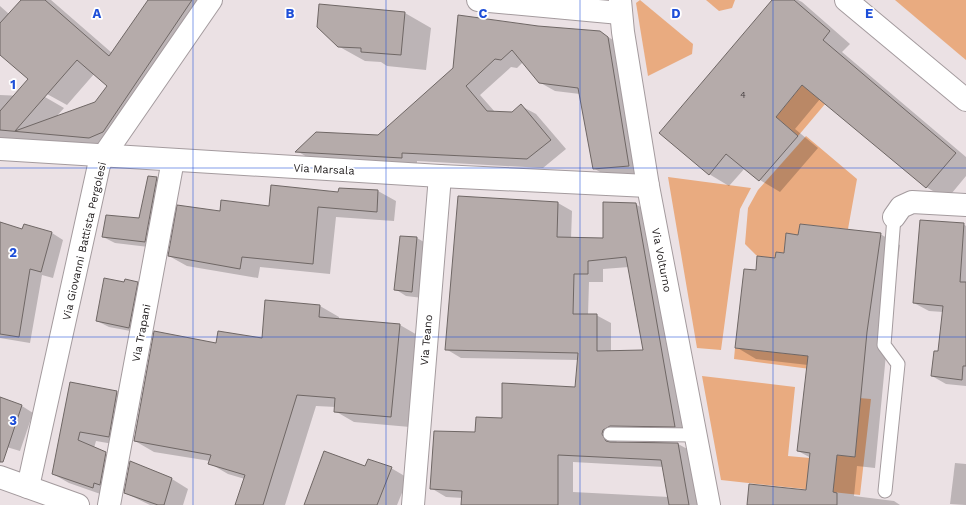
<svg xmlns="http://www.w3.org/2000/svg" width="966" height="505" font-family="'Work Sans',sans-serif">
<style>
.green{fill:#e9ab80}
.shadow{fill:#0003;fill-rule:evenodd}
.building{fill:#b5abaa;stroke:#6f6765;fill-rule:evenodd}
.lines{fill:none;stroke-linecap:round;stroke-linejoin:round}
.service-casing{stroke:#a49b9e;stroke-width:15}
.minor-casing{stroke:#a49b9e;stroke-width:24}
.secondary-casing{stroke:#a49b9e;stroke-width:24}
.service{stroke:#fff;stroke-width:13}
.minor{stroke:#fff;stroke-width:22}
.secondary{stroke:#fff;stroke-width:22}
.grid{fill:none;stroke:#1d4ed8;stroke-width:1;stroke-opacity:0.55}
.labels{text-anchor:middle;stroke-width:3.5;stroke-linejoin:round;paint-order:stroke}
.number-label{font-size:9px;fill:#443e3f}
.street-label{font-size:11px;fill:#1e1a1b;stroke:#fff}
.grid-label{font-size:13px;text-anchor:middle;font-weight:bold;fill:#1d4ed8;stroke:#fff;stroke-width:3.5;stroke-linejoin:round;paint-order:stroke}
</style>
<rect width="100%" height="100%" fill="#ebe1e4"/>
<g class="green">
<path d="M 640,0 L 693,44 L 692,54 L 648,76 L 636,3 Z"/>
<path d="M 706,0 L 735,0 L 732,8 L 719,11 Z"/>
<path d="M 895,0 L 966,0 L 966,60 L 960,55 Z"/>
<path d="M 802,85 L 825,104 L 798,136 L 776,117 Z"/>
<path d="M 806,136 L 857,179 L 848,229 L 800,224 L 798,235 L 786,234 L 784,253 L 776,252 L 775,258 L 757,256 L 745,244 L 748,208 L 758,190 Z"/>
<path d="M 668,177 L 751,188 L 740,209 L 721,350 L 697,348 Z"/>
<path d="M 735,348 L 835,359 L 818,370 L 734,359 Z"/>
<path d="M 702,376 L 795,387 L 788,456 L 810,458 L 807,482 L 833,485 L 837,455 L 855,457 L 859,398 L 871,399 L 860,495 L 721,480 Z"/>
</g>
<g class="shadow">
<path d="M 22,0 L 51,0 L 112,53 L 149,0 L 219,0 L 109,149 L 0,139 L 0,95 L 45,97 L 64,108 L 56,117 L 96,103 L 108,86 L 94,74 L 67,105 L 47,94 L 0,53 L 0,6 L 9,14 Z"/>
<path d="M 774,0 L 798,0 L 802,2 L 850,44 L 842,52 L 966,157 L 966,176 L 947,199 L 926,187 L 820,99 L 795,129 L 818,148 L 780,192 L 760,180 L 745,168 L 729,186 L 709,174 Z"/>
<path d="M 405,13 L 431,28 L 426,70 L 387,66 L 381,62 L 365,61 L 338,46 Z"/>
<path d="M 538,27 L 599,32 L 615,41 L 644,175 L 609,177 L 593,168 L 580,94 L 555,91 L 539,82 L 523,62 L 517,68 L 511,67 L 480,95 L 495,112 L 513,113 L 521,106 L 536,114 L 566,149 L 543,168 L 417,161 L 417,166 L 312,160 L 297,151 L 379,136 Z"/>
<path d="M 148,177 L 157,178 L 168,184 L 157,248 L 115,243 L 103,237 L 140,219 Z"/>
<path d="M 378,191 L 396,201 L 394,221 L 336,217 L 330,274 L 260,267 L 258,278 L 187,266 L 169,256 L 221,212 L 270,207 L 339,193 Z"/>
<path d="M 558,203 L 572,211 L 571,239 L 604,240 L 635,204 L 650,212 L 689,435 L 618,438 L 616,443 L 678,444 L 693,452 L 702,505 L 462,505 L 463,498 L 446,497 L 431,488 L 475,433 L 503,419 L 576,388 L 578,360 L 461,358 L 446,349 ZM 629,267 L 644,351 L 611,352 L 611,323 L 596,315 L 588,315 L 589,282 L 603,282 L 603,269 ZM 573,462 L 664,467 L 669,497 L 573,492 Z"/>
<path d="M 963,224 L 966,226 L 966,386 L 946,384 L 932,376 L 939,353 L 943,312 L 929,311 L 914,303 Z"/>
<path d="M 24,225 L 52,233 L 63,240 L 53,278 L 42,275 L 30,343 L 0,338 L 0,231 L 23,230 Z"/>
<path d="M 880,234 L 900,245 L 887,344 L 875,468 L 857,466 L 854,496 L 894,501 L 900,505 L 748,505 L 807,491 L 811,458 L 798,451 L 808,365 L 756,359 L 736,347 L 757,271 L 785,254 L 799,236 Z"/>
<path d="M 400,237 L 417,238 L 429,245 L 423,298 L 406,296 L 395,289 Z"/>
<path d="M 137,283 L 149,289 L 141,333 L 109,327 L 97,321 Z"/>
<path d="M 320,306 L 339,317 L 339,320 L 400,325 L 419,336 L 410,427 L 354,422 L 335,411 L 336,407 L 316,406 L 285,505 L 236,505 L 245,479 L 228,474 L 209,463 L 210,461 L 154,452 L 135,441 L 217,344 L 262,340 Z"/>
<path d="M 70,383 L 117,392 L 134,402 L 125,446 L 96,441 L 94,448 L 122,462 L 109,497 L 69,483 L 53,474 Z"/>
<path d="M 0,399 L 22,406 L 33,413 L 20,451 L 0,445 Z"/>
<path d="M 131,463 L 172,479 L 188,489 L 183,505 L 150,505 L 125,493 Z"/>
<path d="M 955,463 L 966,464 L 966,505 L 950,504 Z"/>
<path d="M 366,468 L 391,468 L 408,478 L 397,505 L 305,505 Z"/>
</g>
<g class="building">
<path d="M 21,0 L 45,0 L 109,56 L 148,0 L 192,0 L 103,132 L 89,138 L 0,130 L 0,111 L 28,79 L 0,55 L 0,23 ZM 77,60 L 107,86 L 95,102 L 15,131 Z"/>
<path d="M 772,0 L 794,0 L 830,31 L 823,40 L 956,153 L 926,188 L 802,85 L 776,117 L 798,136 L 759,181 L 726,154 L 709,175 L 659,133 Z"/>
<path d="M 319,4 L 405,12 L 401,55 L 361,52 L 361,48 L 338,47 L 317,27 Z"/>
<path d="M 458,15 L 538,26 L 600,31 L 608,37 L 629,166 L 593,169 L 578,88 L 539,83 L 512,50 L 501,60 L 495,59 L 466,86 L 487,111 L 512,112 L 521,104 L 551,140 L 527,159 L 402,153 L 402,158 L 295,152 L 316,132 L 378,135 L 453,68 Z"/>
<path d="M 148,176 L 157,177 L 145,242 L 102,237 L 106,215 L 139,218 Z"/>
<path d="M 271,185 L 338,192 L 339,188 L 378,190 L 377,212 L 318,207 L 313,264 L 242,257 L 240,269 L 168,256 L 177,205 L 220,211 L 221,200 L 269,206 Z"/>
<path d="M 458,196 L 558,202 L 557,237 L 603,238 L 603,202 L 636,203 L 675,427 L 610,426 L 603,430 L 602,434 L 606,441 L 610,442 L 678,443 L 689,505 L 669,505 L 661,460 L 558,455 L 558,505 L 461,505 L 462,491 L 430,489 L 434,431 L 475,432 L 476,417 L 502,418 L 502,383 L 575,387 L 578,353 L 445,350 ZM 626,257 L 643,350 L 597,351 L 597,314 L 573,314 L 574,274 L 588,274 L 588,261 Z"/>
<path d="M 920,220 L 964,223 L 960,282 L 966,282 L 966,366 L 963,366 L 962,380 L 931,376 L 934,351 L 938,351 L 943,306 L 913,303 Z"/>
<path d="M 0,222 L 22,229 L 24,224 L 52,232 L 41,272 L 30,269 L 19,337 L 0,334 Z"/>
<path d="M 800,224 L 881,233 L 867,332 L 855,457 L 837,455 L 833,492 L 837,493 L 837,505 L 747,505 L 749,484 L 806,490 L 810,453 L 797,451 L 808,356 L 735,348 L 744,269 L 756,270 L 757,256 L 775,258 L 776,252 L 784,253 L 786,233 L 798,235 Z"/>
<path d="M 400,236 L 417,237 L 412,292 L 394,290 Z"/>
<path d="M 104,278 L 124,282 L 125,279 L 138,282 L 129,328 L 96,321 Z"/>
<path d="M 265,300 L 320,305 L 319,317 L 400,324 L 391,417 L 334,412 L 335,398 L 297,395 L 263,505 L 235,505 L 245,475 L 208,464 L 211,455 L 134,441 L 154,331 L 216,343 L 218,331 L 262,338 Z"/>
<path d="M 70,382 L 117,391 L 109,437 L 80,432 L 78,440 L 106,452 L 100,485 L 94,483 L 93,488 L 52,474 Z"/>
<path d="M 0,397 L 22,405 L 3,462 L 0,462 Z"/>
<path d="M 324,451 L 365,466 L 368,459 L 392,467 L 377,505 L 304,505 Z"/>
<path d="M 130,461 L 172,478 L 164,505 L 158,505 L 124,493 Z"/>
</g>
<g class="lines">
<defs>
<g id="service">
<path d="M 610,434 L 695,435"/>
<path d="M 885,491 L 898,364 L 884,345 L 894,217"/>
</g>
<g id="minor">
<path d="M 478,0 L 620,13"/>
<path d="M 620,0 L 623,32 L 648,186 L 709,505"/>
<path d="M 0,149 L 440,176 L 648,186"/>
<path d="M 894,217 L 901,207 L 912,202 L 966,205"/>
<path d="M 0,477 L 78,505"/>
<path d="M 28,487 L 99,165 L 104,155 L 211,0"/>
<path d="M 109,505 L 173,160"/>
<path d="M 413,505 L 440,176"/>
</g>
<path id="secondary" d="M 846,0 L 966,100"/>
</defs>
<use href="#service" class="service-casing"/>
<use href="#minor" class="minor-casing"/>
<use href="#secondary" class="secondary-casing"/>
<use href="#service" class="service"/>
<use href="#minor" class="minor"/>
<use href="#secondary" class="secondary"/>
</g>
<path class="grid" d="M 193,0 L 193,505M 386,0 L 386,505M 580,0 L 580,505M 773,0 L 773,505M 0,168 L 966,168M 0,337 L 966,337"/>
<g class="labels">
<g class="number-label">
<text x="743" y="98">4</text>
</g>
<g class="street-label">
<text transform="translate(324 169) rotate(3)" y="4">Via Marsala</text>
<text transform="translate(84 241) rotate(-77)" y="4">Via Giovanni Battista Pergolesi</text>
<text transform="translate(662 260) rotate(79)" y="4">Via Volturno</text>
<text transform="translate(141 333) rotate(-79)" y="4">Via Trapani</text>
<text transform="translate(426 340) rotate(-85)" y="4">Via Teano</text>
</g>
</g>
<g class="grid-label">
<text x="97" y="18">A</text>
<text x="290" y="18">B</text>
<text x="483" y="18">C</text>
<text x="676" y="18">D</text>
<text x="869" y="18">E</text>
<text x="13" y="89">1</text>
<text x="13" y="257">2</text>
<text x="13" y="425">3</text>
</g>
</svg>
